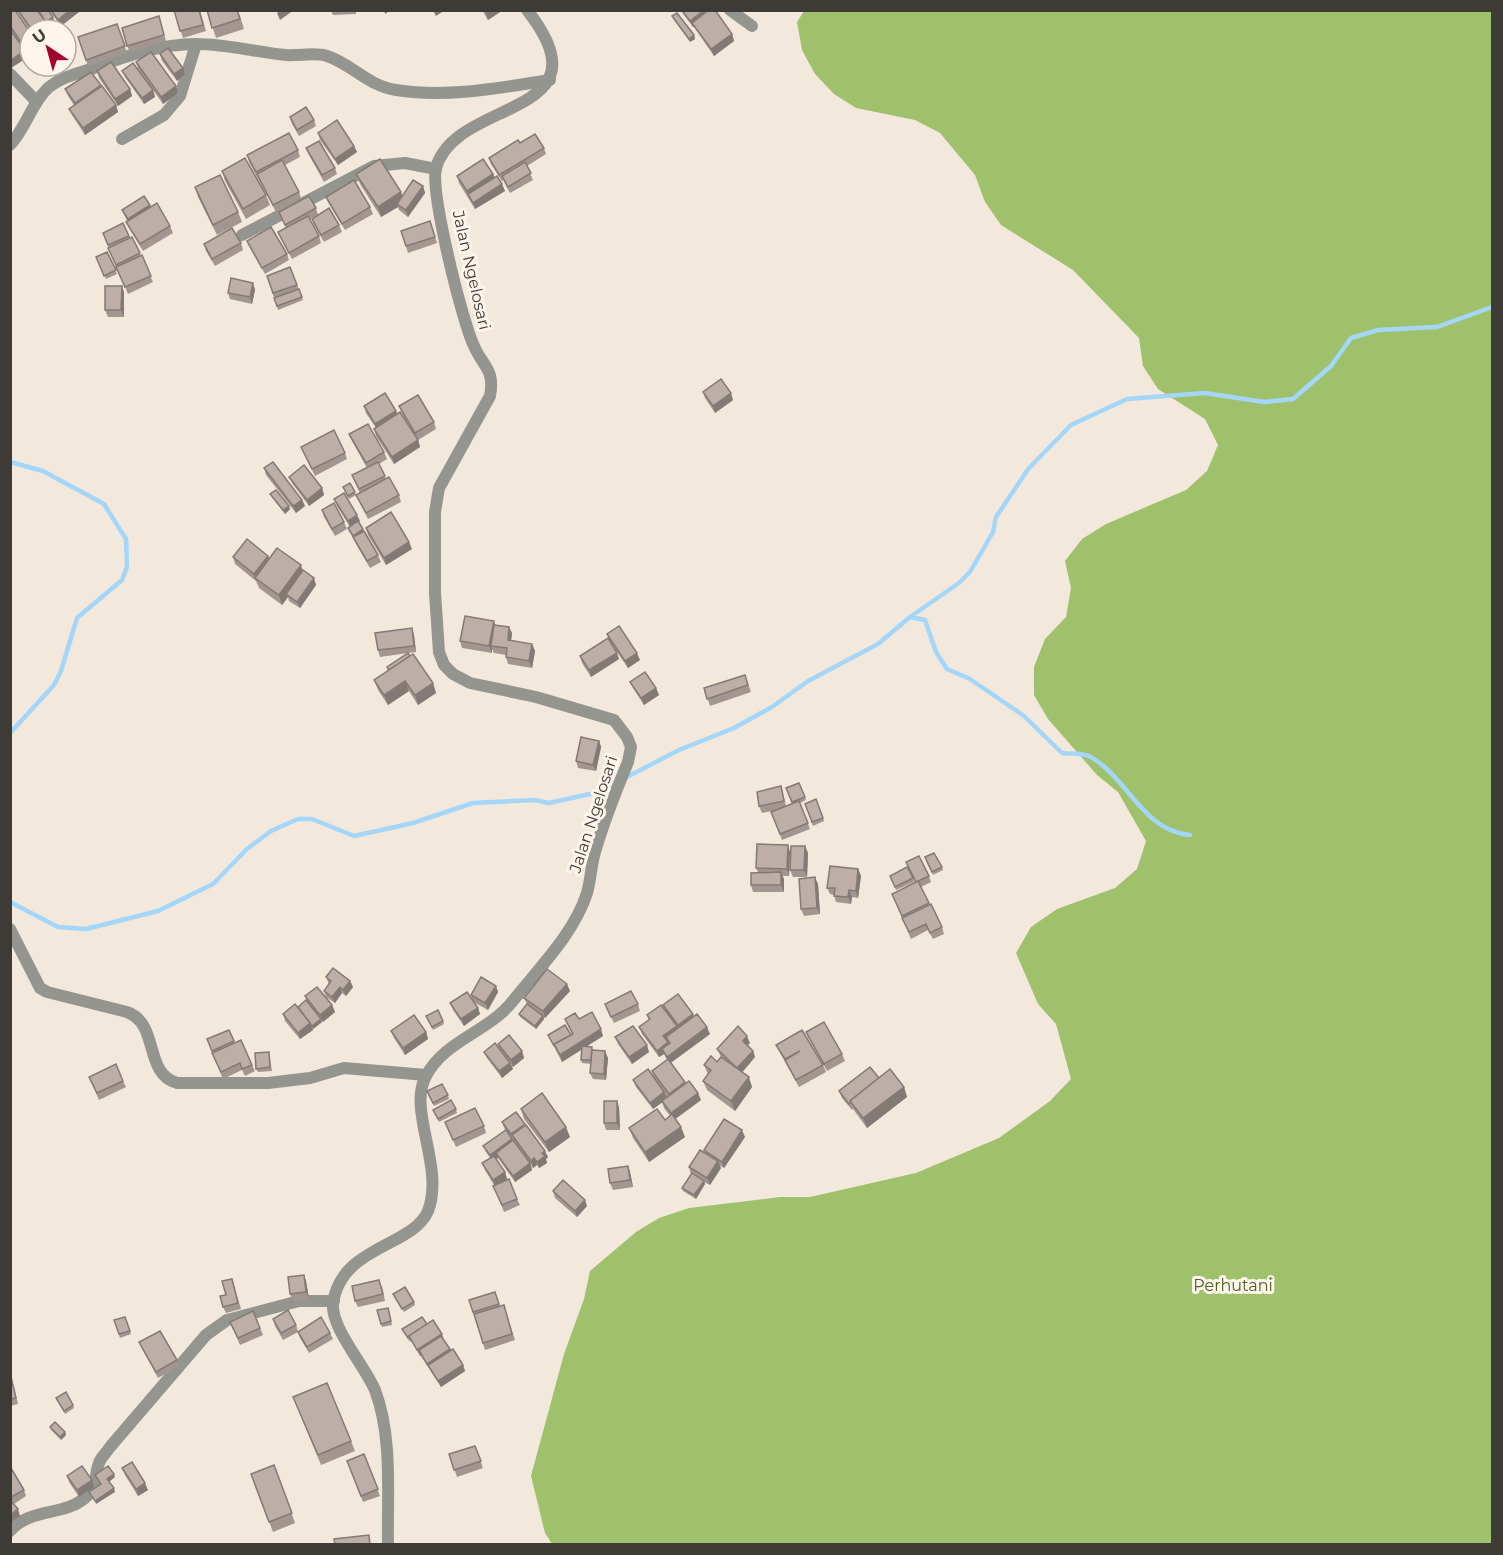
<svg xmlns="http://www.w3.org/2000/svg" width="1503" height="1555" font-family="Montserrat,sans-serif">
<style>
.forest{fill:#a0c16b}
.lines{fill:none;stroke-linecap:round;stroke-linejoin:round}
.stream{stroke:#a4d6fa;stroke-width:4.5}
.minor{stroke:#94958e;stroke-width:12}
.tertiary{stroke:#94958e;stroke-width:12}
.wall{fill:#a39690}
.shaded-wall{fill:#847a75}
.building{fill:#bdaea7;stroke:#847a75;stroke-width:1.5}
.labels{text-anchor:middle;stroke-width:6;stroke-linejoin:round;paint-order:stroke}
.street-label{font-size:16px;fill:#3e3a35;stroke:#fef5ec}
.park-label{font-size:16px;fill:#4a6024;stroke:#fef5ec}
</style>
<rect width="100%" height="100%" fill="#f3e8dc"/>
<path class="forest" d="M 804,11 L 1492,11 L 1492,1544 L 552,1544 L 545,1533 L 531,1476 L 564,1354 L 584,1299 L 590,1271 L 636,1232 L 659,1218 L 689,1208 L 780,1197 L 810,1197 L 916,1173 L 999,1138 L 1050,1101 L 1071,1079 L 1056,1024 L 1038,1004 L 1016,953 L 1031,927 L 1057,909 L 1115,888 L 1137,869 L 1146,841 L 1118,792 L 1097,775 L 1048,719 L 1034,695 L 1034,667 L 1045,639 L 1066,617 L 1071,588 L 1065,561 L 1082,539 L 1106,524 L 1186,490 L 1207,471 L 1218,445 L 1205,419 L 1158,389 L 1143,366 L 1139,338 L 1073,270 L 1001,225 L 985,202 L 975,175 L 940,133 L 915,120 L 856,108 L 834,94 L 815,74 L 802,50 L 797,22 Z"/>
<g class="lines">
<g class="stream">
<path d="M 10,462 L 43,471 L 104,504 L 126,539 L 127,567 L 122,580 L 77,618 L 61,671 L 54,685 L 10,733"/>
<path d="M 910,617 L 925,620 L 936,652 L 947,669 L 970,679 L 1024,716 L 1062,753 C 1070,754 1082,753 1089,756 C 1128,777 1142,831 1190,835"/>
<path d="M 625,778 L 679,750 L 734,728 L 772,707 L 808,681 L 878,644 L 910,617 L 959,583 L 970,572 L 993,532 L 996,517 L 1029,468 L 1071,425 L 1127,399 L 1205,393 L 1264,402 L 1293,399 L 1331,366 L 1351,338 L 1378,330 L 1437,327 L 1492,307"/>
<path d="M 10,902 L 58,927 L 86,929 L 158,911 L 213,884 L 247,849 L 271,831 L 298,819 L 312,819 L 354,836 L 413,823 L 473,803 L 535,800 L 549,803 L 599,792 L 615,783"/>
</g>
<g class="minor">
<path d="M 730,10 L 752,26"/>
<path d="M 10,74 L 36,101"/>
<path d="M 122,139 L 164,115 L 180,96 L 196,44"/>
<path d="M 10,145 C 26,128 31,104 48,88 C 61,77 79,73 94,68 C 126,56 161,44 196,44 C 226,44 256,52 286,55 C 299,56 315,52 327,56 C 352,64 368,86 396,90 C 448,98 498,88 550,80"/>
<path d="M 242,235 L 374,166 L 405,163 L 436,169"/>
<path d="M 10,929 L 40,988 L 47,992 L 127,1012 C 160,1024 143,1073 177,1083 L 268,1083 L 310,1078 L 344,1068 L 426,1075"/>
<path d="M 10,1531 C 31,1507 64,1517 86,1497 C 98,1487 94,1476 99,1463 C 101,1457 107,1452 110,1447 L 206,1335 L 227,1320 L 299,1301 L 334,1301"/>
</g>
<path class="tertiary" d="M 388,1544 C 387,1494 393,1438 375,1390 C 365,1366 331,1328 333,1304 C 340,1246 413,1247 428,1211 C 445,1167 407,1110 426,1076 C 444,1041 488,1032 512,1002 C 538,969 574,934 587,893 C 591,879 591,865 595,852 C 604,821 616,791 628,762 L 631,747 L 627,737 L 614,720 L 536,697 L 470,683 L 453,674 L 444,665 L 439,652 L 435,593 L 435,512 L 439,488 L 490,396 C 495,369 483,367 474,346 C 462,321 430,192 436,168 C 455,97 613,119 527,10"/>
</g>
<g class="wall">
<path d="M 16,10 L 48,10 L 54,20 L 48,25 L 41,16 L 47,24 L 49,30 L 30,30 Z"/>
<path d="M 49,10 L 78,10 L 79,12 L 61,26 Z"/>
<path d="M 174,10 L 200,10 L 206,31 L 183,38 Z"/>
<path d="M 207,10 L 238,10 L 244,29 L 216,38 Z"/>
<path d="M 356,10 L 356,14 L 333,15 L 331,11 Z"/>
<path d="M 482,10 L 503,10 L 488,20 Z"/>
<path d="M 680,10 L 715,10 L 732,34 L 734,41 L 714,56 L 694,27 L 693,27 Z"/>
<path d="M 10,11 L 30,32 L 30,50 L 27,52 L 26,51 L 28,57 L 11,68 L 10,67 Z"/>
<path d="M 672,16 L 694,35 L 695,39 L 690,42 L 674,20 Z"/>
<path d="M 161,23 L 166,41 L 130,52 L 127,46 Z"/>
<path d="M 117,24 L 127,53 L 88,66 L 78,37 Z"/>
<path d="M 160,54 L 185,74 L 177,81 L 162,61 Z"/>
<path d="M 136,62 L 178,93 L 163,104 L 138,69 Z"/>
<path d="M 97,71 L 130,89 L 132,96 L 118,106 L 99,78 Z"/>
<path d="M 122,71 L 153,90 L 155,97 L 144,104 L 125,77 Z"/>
<path d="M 101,85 L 116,105 L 118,112 L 85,135 L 72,115 L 69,109 L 74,105 L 68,96 L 65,89 Z"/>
<path d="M 290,117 L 314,120 L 316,126 L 299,136 L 292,124 Z"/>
<path d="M 318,133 L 354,146 L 357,152 L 338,165 L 320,140 Z"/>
<path d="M 520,143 L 544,148 L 546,154 L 527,166 L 533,180 L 510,193 L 503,180 L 502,181 L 491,164 L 489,158 Z"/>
<path d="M 306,148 L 335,168 L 337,174 L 324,182 L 309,155 Z"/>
<path d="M 298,150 L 300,157 L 285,165 L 299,192 L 301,198 L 276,212 L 249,162 L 247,155 Z"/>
<path d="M 222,171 L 266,195 L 270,205 L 246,219 L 225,181 Z"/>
<path d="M 356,174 L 401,192 L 402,196 L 423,186 L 425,193 L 408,217 L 399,210 L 398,207 L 381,217 L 360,184 Z"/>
<path d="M 493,174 L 495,178 L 505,191 L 475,209 L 459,183 L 457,176 Z"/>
<path d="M 195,187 L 238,212 L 242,222 L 217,235 L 198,197 Z"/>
<path d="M 326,197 L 370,207 L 373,214 L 345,230 L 329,204 Z"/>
<path d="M 151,207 L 170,226 L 173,233 L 143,251 L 129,228 L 126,222 L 127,221 L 122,210 Z"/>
<path d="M 316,208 L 318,215 L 310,219 L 319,236 L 321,243 L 292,259 L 281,239 L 278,232 L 286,228 L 279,212 Z"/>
<path d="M 312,219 L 339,225 L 342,232 L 324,242 L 314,225 Z"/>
<path d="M 430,221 L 437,243 L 408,253 L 401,231 Z"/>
<path d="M 123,223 L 129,238 L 132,237 L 153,282 L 128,294 L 111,254 L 103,233 Z"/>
<path d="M 247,241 L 287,254 L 289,260 L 265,274 L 250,248 Z"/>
<path d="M 241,243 L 243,250 L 215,266 L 206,251 L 204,244 Z"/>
<path d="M 107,252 L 117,274 L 106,279 L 96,257 Z"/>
<path d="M 290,267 L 303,300 L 278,310 L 267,276 Z"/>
<path d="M 253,283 L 255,290 L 252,304 L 230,299 L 228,293 Z"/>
<path d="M 124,292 L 124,317 L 108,317 L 105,310 Z"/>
<path d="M 703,392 L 733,400 L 715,413 L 705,398 Z"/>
<path d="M 364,406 L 396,411 L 397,414 L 418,440 L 420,447 L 394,464 L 376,436 L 374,429 L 376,428 L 366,413 Z"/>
<path d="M 399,406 L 434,422 L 436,429 L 418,440 L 402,413 Z"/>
<path d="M 349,434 L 384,452 L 387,459 L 379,464 L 386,479 L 399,495 L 401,502 L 368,519 L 356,495 L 360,493 L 352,475 L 367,468 L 352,441 Z"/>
<path d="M 301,447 L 345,453 L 347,459 L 315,476 Z"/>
<path d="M 264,468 L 302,500 L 305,506 L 296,513 L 266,475 Z"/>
<path d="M 289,477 L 322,488 L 324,495 L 309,506 L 292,483 Z"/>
<path d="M 343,487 L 355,492 L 356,495 L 349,499 Z"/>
<path d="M 270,494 L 290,509 L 285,514 L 272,497 Z"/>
<path d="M 334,499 L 360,521 L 358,522 L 378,555 L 381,562 L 370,568 L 356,544 L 354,539 L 349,531 L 348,528 L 350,527 L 337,506 Z"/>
<path d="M 322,510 L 344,522 L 347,529 L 335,536 L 324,517 Z"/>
<path d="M 366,528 L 412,549 L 386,565 L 368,535 Z"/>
<path d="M 268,556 L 269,558 L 303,571 L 314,578 L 316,585 L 300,608 L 289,601 L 288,597 L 282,605 L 259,588 L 256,581 L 235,564 L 233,557 Z"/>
<path d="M 495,625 L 512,633 L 511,641 L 532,644 L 535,651 L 532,668 L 508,664 L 506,657 L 506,655 L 494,653 L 492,649 L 492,653 L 462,648 L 460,641 Z"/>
<path d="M 412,628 L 414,635 L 416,652 L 408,653 L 433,683 L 436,693 L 418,705 L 409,691 L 388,705 L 378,690 L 374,680 L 388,671 L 387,667 L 408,653 L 380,657 L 378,650 Z"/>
<path d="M 607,634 L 640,660 L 628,668 L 610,642 L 619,659 L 591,677 L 582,663 L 580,656 L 609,641 Z"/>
<path d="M 745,675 L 751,692 L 710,706 L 704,688 Z"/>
<path d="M 630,682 L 656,688 L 659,695 L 644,705 L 633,688 Z"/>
<path d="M 599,741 L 601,747 L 596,771 L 578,768 L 576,761 Z"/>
<path d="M 799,783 L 806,800 L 800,803 L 810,829 L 782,840 L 771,812 L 777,810 L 762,813 L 759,806 L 783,793 L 786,806 L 792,804 L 786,788 Z"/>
<path d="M 816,799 L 824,821 L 813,826 L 805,804 Z"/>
<path d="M 805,846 L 808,853 L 807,877 L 793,877 L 790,870 Z"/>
<path d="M 790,852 L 789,876 L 782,876 L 784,879 L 784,892 L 753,892 L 751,885 L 758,872 L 756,868 Z"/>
<path d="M 926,861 L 942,867 L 943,870 L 933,875 Z"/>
<path d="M 906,862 L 929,876 L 931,882 L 921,887 L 929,905 L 942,927 L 944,934 L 933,939 L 928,930 L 911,939 L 892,894 L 915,883 Z"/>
<path d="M 858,869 L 861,876 L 858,898 L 852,897 L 851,904 L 836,902 L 834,895 L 830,894 L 827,888 Z"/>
<path d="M 890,876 L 913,878 L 914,882 L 896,890 Z"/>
<path d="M 818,884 L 820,914 L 804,916 L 801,909 Z"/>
<path d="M 326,977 L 350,981 L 353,987 L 346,996 L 342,993 L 335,1003 L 326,997 L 324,991 L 329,984 Z"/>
<path d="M 496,986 L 498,992 L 488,1010 L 475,1003 L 478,1008 L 480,1014 L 464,1026 L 453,1010 L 450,1003 L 472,1000 L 471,995 Z"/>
<path d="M 570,991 L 545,1018 L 543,1017 L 544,1019 L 536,1029 L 520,1017 L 519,1014 L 527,1004 L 524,998 Z"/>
<path d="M 305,996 L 332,1005 L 335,1012 L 323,1022 L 321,1019 L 322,1022 L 313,1029 L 312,1027 L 313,1030 L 300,1039 L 285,1021 L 283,1014 L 307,1002 Z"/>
<path d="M 605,1004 L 638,1004 L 640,1011 L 614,1023 Z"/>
<path d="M 663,1005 L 693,1014 L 693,1017 L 710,1034 L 671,1063 L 685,1083 L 701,1100 L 675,1119 L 685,1137 L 649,1162 L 633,1138 L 629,1128 L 665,1120 L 670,1116 L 664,1108 L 662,1102 L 653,1109 L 636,1087 L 633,1080 L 654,1078 L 652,1071 L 667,1060 L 664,1054 L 659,1057 L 642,1034 L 639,1027 L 649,1020 L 647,1015 L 665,1010 Z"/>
<path d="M 426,1016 L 443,1021 L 444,1024 L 433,1030 Z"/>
<path d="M 565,1019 L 579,1019 L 603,1036 L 587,1046 L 608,1058 L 606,1080 L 593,1079 L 590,1073 L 591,1064 L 582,1063 L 581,1060 L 581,1050 L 562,1062 L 548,1035 L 571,1035 L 572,1034 Z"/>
<path d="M 229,1030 L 235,1043 L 252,1065 L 255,1071 L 245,1076 L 242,1070 L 223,1079 L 215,1060 L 207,1039 Z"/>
<path d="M 391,1031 L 426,1032 L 428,1039 L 405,1055 L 394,1038 Z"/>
<path d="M 806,1032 L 842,1054 L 845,1061 L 827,1071 L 809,1038 Z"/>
<path d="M 615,1037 L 649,1052 L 632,1064 L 618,1044 Z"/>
<path d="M 750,1043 L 748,1045 L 753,1051 L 755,1057 L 742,1072 L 752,1087 L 735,1111 L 707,1090 L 703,1081 L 708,1074 L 704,1065 L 717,1062 L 721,1057 L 717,1049 Z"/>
<path d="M 498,1044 L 522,1051 L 524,1058 L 513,1067 L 511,1064 L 513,1069 L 502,1078 L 487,1058 L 484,1052 L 499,1048 Z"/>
<path d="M 776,1045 L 823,1065 L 826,1072 L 799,1087 L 779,1051 Z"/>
<path d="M 269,1052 L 272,1071 L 258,1072 L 256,1069 Z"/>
<path d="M 89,1077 L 123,1081 L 126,1087 L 99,1100 Z"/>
<path d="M 879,1078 L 904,1087 L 907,1097 L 867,1128 L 853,1109 L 852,1110 L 842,1098 L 839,1091 Z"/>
<path d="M 428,1095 L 448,1095 L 449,1099 L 434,1106 Z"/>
<path d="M 619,1107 L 620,1130 L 606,1130 L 604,1123 Z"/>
<path d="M 456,1109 L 457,1113 L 439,1122 L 433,1110 Z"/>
<path d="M 521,1109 L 570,1137 L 549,1152 L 524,1119 Z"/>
<path d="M 445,1122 L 484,1126 L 486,1133 L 456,1147 Z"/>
<path d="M 502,1122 L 526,1125 L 548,1157 L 546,1159 L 547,1163 L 539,1168 L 537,1165 L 533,1168 L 531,1164 L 532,1170 L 515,1182 L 498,1158 L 496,1159 L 505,1172 L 507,1179 L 503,1182 L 517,1199 L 520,1205 L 504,1212 L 496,1192 L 494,1185 L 485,1170 L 482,1163 L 490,1158 L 486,1152 L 483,1146 L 505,1130 Z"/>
<path d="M 745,1137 L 724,1168 L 719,1165 L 721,1168 L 710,1185 L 704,1182 L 705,1184 L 696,1199 L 683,1191 L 682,1188 L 691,1174 L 689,1167 L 705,1153 L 704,1150 Z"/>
<path d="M 628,1166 L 630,1172 L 633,1187 L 613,1190 L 610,1183 Z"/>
<path d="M 553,1191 L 587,1206 L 577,1217 L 555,1198 Z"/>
<path d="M 304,1275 L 306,1281 L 309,1299 L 293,1301 L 290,1294 Z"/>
<path d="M 232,1279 L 241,1309 L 226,1313 L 223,1307 Z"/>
<path d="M 382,1286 L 385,1301 L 358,1307 L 355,1301 Z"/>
<path d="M 495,1292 L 500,1306 L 504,1305 L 515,1340 L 485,1350 L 469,1300 Z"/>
<path d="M 393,1294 L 414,1302 L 415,1305 L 404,1312 Z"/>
<path d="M 253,1311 L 263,1335 L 240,1345 L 230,1322 Z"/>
<path d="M 389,1311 L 392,1325 L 382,1327 L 381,1324 Z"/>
<path d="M 125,1317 L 131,1334 L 120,1338 L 114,1320 Z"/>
<path d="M 273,1319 L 296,1325 L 298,1331 L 330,1333 L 333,1339 L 309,1353 L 300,1338 L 298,1332 L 283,1340 L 275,1326 Z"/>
<path d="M 427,1324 L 444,1340 L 451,1351 L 463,1365 L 465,1371 L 441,1387 L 411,1341 L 410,1342 L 404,1332 L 402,1329 Z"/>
<path d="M 139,1342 L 177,1360 L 179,1366 L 158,1378 L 142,1349 Z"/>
<path d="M 10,1370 L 18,1404 L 10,1406 Z"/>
<path d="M 293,1397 L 351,1441 L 355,1451 L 321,1465 Z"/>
<path d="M 56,1398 L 73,1405 L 74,1408 L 65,1414 Z"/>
<path d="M 50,1427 L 65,1432 L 66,1435 L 61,1440 L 51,1430 Z"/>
<path d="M 475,1446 L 483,1468 L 457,1477 L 449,1454 Z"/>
<path d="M 364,1454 L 380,1496 L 363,1502 L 347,1461 Z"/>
<path d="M 274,1465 L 295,1523 L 273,1532 L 251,1474 Z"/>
<path d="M 122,1468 L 148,1490 L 138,1496 L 125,1475 Z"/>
<path d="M 10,1469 L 24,1490 L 26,1496 L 14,1504 L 20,1516 L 10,1499 Z"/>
<path d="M 67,1476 L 94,1487 L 79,1497 L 69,1482 Z"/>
</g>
<g class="shaded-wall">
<path d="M 70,10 L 78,10 L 79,12 L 61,26 L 58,20 Z"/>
<path d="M 281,10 L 294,10 L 280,20 L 277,13 Z"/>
<path d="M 384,10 L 391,10 L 385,14 Z"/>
<path d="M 433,10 L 445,10 L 436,16 Z"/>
<path d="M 485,10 L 503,10 L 488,20 Z"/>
<path d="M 704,10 L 709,10 L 692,23 L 694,27 L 693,27 L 690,21 Z"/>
<path d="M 53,17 L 54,20 L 48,25 L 46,22 Z"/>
<path d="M 47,24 L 49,30 L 39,30 Z"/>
<path d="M 732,34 L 734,41 L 714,56 L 711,49 Z"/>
<path d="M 694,35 L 695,39 L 690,42 L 689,39 Z"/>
<path d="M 30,42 L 30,50 L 27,52 L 24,46 Z"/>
<path d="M 25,50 L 28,57 L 11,68 L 10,61 Z"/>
<path d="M 183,68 L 185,74 L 177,81 L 174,74 Z"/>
<path d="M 176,86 L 178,93 L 163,104 L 161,97 Z"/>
<path d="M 130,89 L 132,96 L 118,106 L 115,99 Z"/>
<path d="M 153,90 L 155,97 L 144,104 L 142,98 Z"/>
<path d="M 116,105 L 118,112 L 85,135 L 83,128 Z"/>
<path d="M 354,146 L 357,152 L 338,165 L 335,159 Z"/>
<path d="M 493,174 L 496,181 L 468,194 L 469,198 L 467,191 Z"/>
<path d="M 502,184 L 505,191 L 475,209 L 473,203 Z"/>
<path d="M 423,186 L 425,193 L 408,217 L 406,210 Z"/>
<path d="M 401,192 L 404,202 L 397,204 L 398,207 L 381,217 L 378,207 Z"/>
<path d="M 150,205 L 152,212 L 130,226 L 128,219 Z"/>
<path d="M 253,283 L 255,290 L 252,304 L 250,297 Z"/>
<path d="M 122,286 L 124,292 L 124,317 L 121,310 Z"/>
<path d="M 731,393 L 733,400 L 715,413 L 713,406 Z"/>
<path d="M 396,411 L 398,418 L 377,431 L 375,424 Z"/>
<path d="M 418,440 L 420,447 L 394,464 L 392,457 Z"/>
<path d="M 322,488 L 324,495 L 309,506 L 307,500 Z"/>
<path d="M 302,500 L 305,506 L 296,513 L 293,506 Z"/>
<path d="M 289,506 L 290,509 L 285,514 L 283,510 Z"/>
<path d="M 357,515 L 360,521 L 350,527 L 348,521 Z"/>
<path d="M 363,529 L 364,533 L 354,539 L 353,536 Z"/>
<path d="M 409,542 L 412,549 L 386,565 L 384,558 Z"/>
<path d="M 268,556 L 271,563 L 255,578 L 256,581 L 254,574 Z"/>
<path d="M 301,565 L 304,575 L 286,594 L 288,597 L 282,605 L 279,595 Z"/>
<path d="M 314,578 L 316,585 L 300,608 L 297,602 Z"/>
<path d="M 494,621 L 496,627 L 491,646 L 492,649 L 492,653 L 489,646 Z"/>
<path d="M 509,627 L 512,633 L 510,647 L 508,640 Z"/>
<path d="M 412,628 L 414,635 L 416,652 L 414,646 Z"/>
<path d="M 532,644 L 535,651 L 532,668 L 529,661 Z"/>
<path d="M 617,653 L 619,659 L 591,677 L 589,670 Z"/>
<path d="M 637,653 L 640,660 L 628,668 L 625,661 Z"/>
<path d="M 405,681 L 409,691 L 388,705 L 384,695 Z"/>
<path d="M 433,683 L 436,693 L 418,705 L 415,695 Z"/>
<path d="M 656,688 L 659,695 L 644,705 L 641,698 Z"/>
<path d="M 599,741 L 601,747 L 596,771 L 593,765 Z"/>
<path d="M 788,845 L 790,852 L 789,876 L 787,869 Z"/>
<path d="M 805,846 L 808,853 L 807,877 L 804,870 Z"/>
<path d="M 858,869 L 861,876 L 858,898 L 856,891 Z"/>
<path d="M 781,872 L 784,879 L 784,892 L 781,885 Z"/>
<path d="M 815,877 L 818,884 L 820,914 L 817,908 Z"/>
<path d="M 849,890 L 852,897 L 851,904 L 848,897 Z"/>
<path d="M 350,981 L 353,987 L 346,996 L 343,990 Z"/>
<path d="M 567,984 L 570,991 L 545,1018 L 543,1011 Z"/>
<path d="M 496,986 L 498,992 L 488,1010 L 485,1003 Z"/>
<path d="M 340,987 L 342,993 L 335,1003 L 332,997 Z"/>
<path d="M 332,1005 L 335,1012 L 323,1022 L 320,1015 Z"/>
<path d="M 478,1008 L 480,1014 L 464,1026 L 461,1019 Z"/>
<path d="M 693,1014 L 695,1021 L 680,1032 L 678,1025 Z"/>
<path d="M 543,1016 L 544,1019 L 536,1029 L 535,1026 Z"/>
<path d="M 321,1019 L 322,1022 L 313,1029 L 312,1026 Z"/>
<path d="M 310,1023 L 313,1030 L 300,1039 L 298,1033 Z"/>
<path d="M 677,1026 L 680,1033 L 666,1037 L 668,1042 L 663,1036 Z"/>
<path d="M 707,1027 L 710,1034 L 670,1063 L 667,1057 Z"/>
<path d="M 601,1029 L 603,1036 L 562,1062 L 560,1055 Z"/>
<path d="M 426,1032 L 428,1039 L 405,1055 L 403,1048 Z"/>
<path d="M 747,1036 L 750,1043 L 745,1047 L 743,1041 Z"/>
<path d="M 668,1042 L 670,1049 L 662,1049 L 664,1054 L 659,1057 L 657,1051 Z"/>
<path d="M 647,1045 L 649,1052 L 632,1064 L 629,1057 Z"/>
<path d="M 522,1051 L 524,1058 L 513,1067 L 511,1060 Z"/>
<path d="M 605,1051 L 608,1058 L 606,1080 L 604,1074 Z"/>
<path d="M 753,1051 L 755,1057 L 740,1075 L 737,1068 Z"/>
<path d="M 510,1063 L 513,1069 L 502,1078 L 499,1071 Z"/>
<path d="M 749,1077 L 752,1087 L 735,1111 L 731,1101 Z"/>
<path d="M 904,1087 L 907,1097 L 867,1128 L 863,1118 Z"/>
<path d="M 664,1092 L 667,1099 L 653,1109 L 650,1103 Z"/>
<path d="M 698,1093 L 701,1100 L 674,1120 L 671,1113 Z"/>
<path d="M 617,1101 L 619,1107 L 620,1130 L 617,1123 Z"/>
<path d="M 566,1127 L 570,1137 L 549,1152 L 545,1142 Z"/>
<path d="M 681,1127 L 685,1137 L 649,1162 L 645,1152 Z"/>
<path d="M 742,1130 L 745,1137 L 724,1168 L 722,1162 Z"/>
<path d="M 512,1139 L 515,1145 L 496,1153 L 498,1158 L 492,1162 L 490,1155 Z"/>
<path d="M 545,1151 L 548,1157 L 546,1159 L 547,1163 L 539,1168 L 537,1162 L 542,1153 Z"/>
<path d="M 534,1158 L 537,1165 L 533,1168 L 531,1161 Z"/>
<path d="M 718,1161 L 721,1168 L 710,1185 L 707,1178 Z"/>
<path d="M 530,1163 L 532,1170 L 515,1182 L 513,1176 Z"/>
<path d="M 628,1166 L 630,1172 L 633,1187 L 630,1180 Z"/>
<path d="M 505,1172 L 507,1179 L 495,1187 L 493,1180 Z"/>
<path d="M 704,1181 L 705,1184 L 696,1199 L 694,1195 Z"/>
<path d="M 585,1200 L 587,1206 L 577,1217 L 575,1211 Z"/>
<path d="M 304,1275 L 306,1281 L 309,1299 L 306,1292 Z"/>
<path d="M 442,1334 L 444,1340 L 419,1350 L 421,1356 L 420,1356 L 417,1350 Z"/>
<path d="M 450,1349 L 452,1356 L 428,1365 L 430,1370 L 427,1364 Z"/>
<path d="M 463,1365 L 465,1371 L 441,1387 L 438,1381 Z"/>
<path d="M 65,1432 L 66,1435 L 61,1440 L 60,1437 Z"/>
<path d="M 114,1474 L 115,1477 L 109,1482 L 107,1479 Z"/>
<path d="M 92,1480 L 94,1487 L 79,1497 L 77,1490 Z"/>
<path d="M 145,1483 L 148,1490 L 138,1496 L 136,1489 Z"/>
<path d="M 114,1488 L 115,1492 L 96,1504 L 95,1501 Z"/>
<path d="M 18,1509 L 20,1516 L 10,1523 L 10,1515 Z"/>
</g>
<g class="building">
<path d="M 12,10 L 15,10 L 30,32 L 30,42 L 24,46 L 10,26 L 10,11 Z"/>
<path d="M 18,10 L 37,10 L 47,24 L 39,30 L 32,30 Z"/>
<path d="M 38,10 L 48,10 L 53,17 L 46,22 Z"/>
<path d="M 51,10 L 70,10 L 58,20 Z"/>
<path d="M 174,10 L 199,10 L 203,25 L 180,31 Z"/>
<path d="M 207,10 L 237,10 L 240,19 L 212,28 Z"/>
<path d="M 682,10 L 704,10 L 690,21 Z"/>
<path d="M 709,10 L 715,10 L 732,34 L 711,49 L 692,23 Z"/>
<path d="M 677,13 L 694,35 L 689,39 L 672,16 Z"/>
<path d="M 159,16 L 164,35 L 127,46 L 122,28 Z"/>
<path d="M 117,24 L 125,46 L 86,60 L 78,37 Z"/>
<path d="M 10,30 L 25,50 L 10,61 Z"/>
<path d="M 168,48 L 183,68 L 174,74 L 160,54 Z"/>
<path d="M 151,52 L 176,86 L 161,97 L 136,62 Z"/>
<path d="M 111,62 L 130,89 L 115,99 L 97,71 Z"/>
<path d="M 133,63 L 153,90 L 142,98 L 122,71 Z"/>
<path d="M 91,72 L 101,85 L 75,103 L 65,89 Z"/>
<path d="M 102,86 L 116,105 L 83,128 L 69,109 Z"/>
<path d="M 306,107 L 314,120 L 297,130 L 290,117 Z"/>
<path d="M 337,120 L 354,146 L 335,159 L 318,133 Z"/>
<path d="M 289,133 L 298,150 L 256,172 L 247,155 Z"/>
<path d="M 535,134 L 544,148 L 499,175 L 489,158 L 518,140 L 520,143 Z"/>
<path d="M 319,141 L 335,168 L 322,175 L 306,148 Z"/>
<path d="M 245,158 L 266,195 L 243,209 L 222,171 Z"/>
<path d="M 380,159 L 401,192 L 378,207 L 356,174 Z"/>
<path d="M 483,159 L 493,174 L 467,191 L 457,176 Z"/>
<path d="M 282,160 L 299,192 L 273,205 L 257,174 Z"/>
<path d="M 525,162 L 531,173 L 508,187 L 502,176 Z"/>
<path d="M 220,175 L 238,212 L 213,225 L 195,187 Z"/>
<path d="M 497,176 L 502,184 L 473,203 L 468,194 Z"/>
<path d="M 354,180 L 370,207 L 342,224 L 326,197 Z"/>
<path d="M 413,180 L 423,186 L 406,210 L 397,204 Z"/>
<path d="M 144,196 L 150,205 L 128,219 L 122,210 Z"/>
<path d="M 309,196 L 316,208 L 285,225 L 279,212 Z"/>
<path d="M 157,203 L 170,226 L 140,244 L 126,222 Z"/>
<path d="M 329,208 L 339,225 L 321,235 L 312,219 Z"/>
<path d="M 308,216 L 319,236 L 289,253 L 278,232 Z"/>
<path d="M 430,221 L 435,237 L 406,246 L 401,231 Z"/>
<path d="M 123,223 L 129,236 L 108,245 L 103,233 Z"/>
<path d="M 271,227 L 287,254 L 262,268 L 247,241 Z"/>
<path d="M 232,228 L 241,243 L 212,259 L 204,244 Z"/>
<path d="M 132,237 L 140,253 L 116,265 L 108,248 Z"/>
<path d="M 107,252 L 116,270 L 104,276 L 96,257 Z"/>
<path d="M 142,255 L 151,276 L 125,287 L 116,267 Z"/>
<path d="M 290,267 L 297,285 L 273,293 L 267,276 Z"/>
<path d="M 231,278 L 253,283 L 250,297 L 228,293 Z"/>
<path d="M 105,286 L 122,286 L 121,310 L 105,310 Z"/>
<path d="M 299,289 L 302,297 L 277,306 L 274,298 Z"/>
<path d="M 721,379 L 731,393 L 713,406 L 703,392 Z"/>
<path d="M 385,393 L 396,411 L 375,424 L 364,406 Z"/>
<path d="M 418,395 L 434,422 L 415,433 L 399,406 Z"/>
<path d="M 400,412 L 418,440 L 392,457 L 374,429 Z"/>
<path d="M 368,424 L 384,452 L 366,463 L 349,434 Z"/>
<path d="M 334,430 L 345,453 L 312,469 L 301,447 Z"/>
<path d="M 273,462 L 302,500 L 293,506 L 264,468 Z"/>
<path d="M 378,462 L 385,476 L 359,489 L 352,475 Z"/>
<path d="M 304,465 L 322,488 L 307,500 L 289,477 Z"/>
<path d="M 389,477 L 399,495 L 366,513 L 356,495 Z"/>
<path d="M 350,483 L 355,492 L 348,496 L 343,487 Z"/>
<path d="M 276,490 L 289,506 L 283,510 L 270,494 Z"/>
<path d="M 344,493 L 357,515 L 348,521 L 334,499 Z"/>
<path d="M 334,503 L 344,522 L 332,529 L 322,510 Z"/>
<path d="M 391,512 L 409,542 L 384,558 L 366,528 Z"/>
<path d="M 358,521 L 363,529 L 353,536 L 348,528 Z"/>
<path d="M 364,531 L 378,555 L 367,561 L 353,537 Z"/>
<path d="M 247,539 L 268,556 L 254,574 L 233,557 Z"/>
<path d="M 277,548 L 301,565 L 279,595 L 255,578 Z"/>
<path d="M 303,570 L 314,578 L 297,602 L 286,594 Z"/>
<path d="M 465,616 L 494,621 L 489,646 L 460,641 Z"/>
<path d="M 494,625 L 509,627 L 508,640 L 532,644 L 529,661 L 506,657 L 507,648 L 491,646 Z"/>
<path d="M 619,626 L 637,653 L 625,661 L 607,634 Z"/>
<path d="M 412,628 L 414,646 L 378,650 L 375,633 Z"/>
<path d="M 608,638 L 617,653 L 589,670 L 580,656 Z"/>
<path d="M 408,653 L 410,656 L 389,670 L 387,667 Z"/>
<path d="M 413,654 L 433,683 L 415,695 L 405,681 L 384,695 L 374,680 Z"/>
<path d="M 645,672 L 656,688 L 641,698 L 630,682 Z"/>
<path d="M 745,675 L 748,685 L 707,699 L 704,688 Z"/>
<path d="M 581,737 L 599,741 L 593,765 L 576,761 Z"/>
<path d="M 799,783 L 805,797 L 792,802 L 786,788 Z"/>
<path d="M 781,786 L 784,801 L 759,806 L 757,792 Z"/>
<path d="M 816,799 L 823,818 L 812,822 L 805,804 Z"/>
<path d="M 799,801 L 808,823 L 780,834 L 771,812 Z"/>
<path d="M 757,844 L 788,845 L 787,869 L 756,868 Z"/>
<path d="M 791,846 L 805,846 L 804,870 L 790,870 Z"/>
<path d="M 934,853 L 942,867 L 932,872 L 925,857 Z"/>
<path d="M 919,856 L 929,876 L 916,882 L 906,862 Z"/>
<path d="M 830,866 L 858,869 L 856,891 L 849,890 L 848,897 L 834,896 L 835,888 L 827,888 Z"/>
<path d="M 907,867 L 913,878 L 895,887 L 890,876 Z"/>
<path d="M 781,872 L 781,885 L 751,885 L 751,873 Z"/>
<path d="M 815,877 L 817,908 L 801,909 L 799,879 Z"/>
<path d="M 918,881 L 929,903 L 902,916 L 892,894 Z"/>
<path d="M 931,904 L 942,927 L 930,933 L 926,924 L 909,932 L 902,918 Z"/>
<path d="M 333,968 L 350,981 L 343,990 L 340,987 L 332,997 L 324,991 L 331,981 L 326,977 Z"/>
<path d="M 547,969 L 567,984 L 543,1011 L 524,998 Z"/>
<path d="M 481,977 L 496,986 L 485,1003 L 471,995 Z"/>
<path d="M 317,987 L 332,1005 L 320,1015 L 305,996 Z"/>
<path d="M 631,991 L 638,1004 L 611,1017 L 605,1004 Z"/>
<path d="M 467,992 L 478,1008 L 461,1019 L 450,1003 Z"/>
<path d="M 678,994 L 693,1014 L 678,1025 L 663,1005 Z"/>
<path d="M 306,1000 L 321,1019 L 312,1026 L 298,1007 Z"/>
<path d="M 295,1004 L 310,1023 L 298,1033 L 283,1014 Z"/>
<path d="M 527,1004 L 543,1016 L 535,1026 L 519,1014 Z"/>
<path d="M 661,1005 L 677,1026 L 663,1036 L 668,1042 L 657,1051 L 639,1027 L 650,1019 L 647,1015 Z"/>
<path d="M 438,1010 L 443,1021 L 432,1027 L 426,1016 Z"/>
<path d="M 592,1012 L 601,1029 L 560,1055 L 554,1044 L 573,1034 L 565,1019 L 575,1013 L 579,1019 Z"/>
<path d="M 697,1014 L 707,1027 L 667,1057 L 662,1049 L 670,1043 L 666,1037 Z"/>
<path d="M 414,1015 L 426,1032 L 403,1048 L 391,1031 Z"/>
<path d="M 824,1022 L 842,1054 L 824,1064 L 806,1032 Z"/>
<path d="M 565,1025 L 571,1035 L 554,1044 L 554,1046 L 548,1035 Z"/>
<path d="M 633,1026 L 647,1045 L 629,1057 L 615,1037 Z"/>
<path d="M 738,1026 L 747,1036 L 743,1041 L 753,1051 L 737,1068 L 717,1049 Z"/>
<path d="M 229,1030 L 234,1041 L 212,1051 L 207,1039 Z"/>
<path d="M 802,1030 L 823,1065 L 796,1080 L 785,1060 L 800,1051 L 785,1059 L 776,1045 Z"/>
<path d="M 509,1035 L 522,1051 L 511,1060 L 498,1044 Z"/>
<path d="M 241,1040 L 252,1065 L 242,1069 L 240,1063 L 221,1072 L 212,1053 Z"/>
<path d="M 495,1043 L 510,1063 L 499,1071 L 484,1052 Z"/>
<path d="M 582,1046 L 592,1047 L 591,1060 L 581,1060 Z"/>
<path d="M 592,1050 L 605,1051 L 604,1074 L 590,1073 Z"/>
<path d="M 269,1052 L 270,1067 L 256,1069 L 255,1053 Z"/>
<path d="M 711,1056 L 717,1062 L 721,1057 L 749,1077 L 731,1101 L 703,1081 L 711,1070 L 704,1065 Z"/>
<path d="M 668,1059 L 685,1082 L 669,1094 L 652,1071 Z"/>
<path d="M 116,1064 L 123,1081 L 97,1093 L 89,1077 Z"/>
<path d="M 870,1067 L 879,1078 L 850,1101 L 851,1102 L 849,1104 L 839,1091 Z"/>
<path d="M 648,1069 L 664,1092 L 650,1103 L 633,1080 Z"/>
<path d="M 890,1069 L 904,1087 L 863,1118 L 850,1101 Z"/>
<path d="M 689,1081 L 698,1093 L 671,1113 L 662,1101 Z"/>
<path d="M 442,1084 L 448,1095 L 433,1103 L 427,1091 Z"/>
<path d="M 542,1093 L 566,1127 L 545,1142 L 521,1109 Z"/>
<path d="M 451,1100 L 456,1109 L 438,1119 L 433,1110 Z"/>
<rect x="604" y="1101" width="13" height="22"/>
<path d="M 475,1108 L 484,1126 L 453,1140 L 445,1122 Z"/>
<path d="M 657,1109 L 665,1120 L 672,1114 L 681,1127 L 645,1152 L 629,1128 Z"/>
<path d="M 516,1112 L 525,1124 L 511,1134 L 502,1122 Z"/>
<path d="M 724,1119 L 742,1130 L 722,1162 L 704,1150 Z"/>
<path d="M 526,1125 L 545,1151 L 542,1153 L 545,1156 L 537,1162 L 534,1158 L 531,1161 L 512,1135 Z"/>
<path d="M 506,1130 L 512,1139 L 490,1155 L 483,1146 Z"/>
<path d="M 513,1140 L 530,1163 L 513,1176 L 496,1153 Z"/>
<path d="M 700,1150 L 718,1161 L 707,1178 L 689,1167 Z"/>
<path d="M 494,1156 L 505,1172 L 493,1180 L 482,1163 Z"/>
<path d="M 628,1166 L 630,1180 L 610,1183 L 608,1169 Z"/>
<path d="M 692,1173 L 704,1181 L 694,1195 L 682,1188 Z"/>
<path d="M 509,1179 L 517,1199 L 502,1205 L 493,1186 Z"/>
<path d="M 563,1180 L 585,1200 L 575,1211 L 553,1191 Z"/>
<path d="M 304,1275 L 306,1292 L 290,1294 L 288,1277 Z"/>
<path d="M 232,1279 L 238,1303 L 223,1307 L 220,1296 L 226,1295 L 222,1281 Z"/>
<path d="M 379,1280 L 383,1294 L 355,1301 L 352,1286 Z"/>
<path d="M 405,1287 L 414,1302 L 402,1309 L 393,1294 Z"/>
<path d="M 495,1292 L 499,1304 L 473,1312 L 469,1300 Z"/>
<path d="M 504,1305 L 512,1334 L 483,1343 L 474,1314 Z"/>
<path d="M 388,1308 L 391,1321 L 381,1324 L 377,1310 Z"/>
<path d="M 288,1310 L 296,1325 L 281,1333 L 273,1319 Z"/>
<path d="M 253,1311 L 260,1328 L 238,1338 L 230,1322 Z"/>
<path d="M 125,1317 L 130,1331 L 119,1334 L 114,1320 Z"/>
<path d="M 321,1317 L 330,1333 L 307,1347 L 298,1332 Z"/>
<path d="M 422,1317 L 427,1324 L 409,1336 L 410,1337 L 408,1338 L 402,1329 Z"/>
<path d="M 433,1320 L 442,1334 L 417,1350 L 409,1336 Z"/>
<path d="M 160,1331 L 177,1360 L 156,1372 L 139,1342 Z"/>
<path d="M 441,1336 L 450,1349 L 427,1364 L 419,1350 Z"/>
<path d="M 453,1349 L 463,1365 L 438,1381 L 428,1365 Z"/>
<path d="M 10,1373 L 16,1398 L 10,1399 Z"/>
<path d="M 327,1383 L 351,1441 L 318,1455 L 293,1397 Z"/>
<path d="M 66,1392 L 73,1405 L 64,1411 L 56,1398 Z"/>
<path d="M 55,1422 L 65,1432 L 60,1437 L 50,1427 Z"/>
<path d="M 475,1446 L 481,1461 L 454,1470 L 449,1454 Z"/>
<path d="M 364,1454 L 378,1489 L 361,1496 L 347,1461 Z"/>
<path d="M 132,1462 L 145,1483 L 136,1489 L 122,1468 Z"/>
<path d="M 274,1465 L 292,1513 L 269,1522 L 251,1474 Z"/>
<path d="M 82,1466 L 92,1480 L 77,1490 L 67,1476 Z"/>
<path d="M 108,1466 L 114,1474 L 107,1479 L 114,1488 L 95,1501 L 89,1492 L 101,1484 L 95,1475 Z"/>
<path d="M 11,1468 L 24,1490 L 11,1497 L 10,1469 Z"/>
<path d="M 10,1500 L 18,1509 L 10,1515 Z"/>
<path d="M 369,1535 L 370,1545 L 335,1545 L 334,1539 Z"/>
</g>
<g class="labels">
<g class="street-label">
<text transform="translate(472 270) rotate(77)" y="6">Jalan Ngelosari</text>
<text transform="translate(593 814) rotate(-72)" y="6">Jalan Ngelosari</text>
</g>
<g class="park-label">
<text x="1233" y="1291">Perhutani</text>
</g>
</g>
<rect width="1503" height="1555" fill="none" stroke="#3e3a35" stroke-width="24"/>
<g transform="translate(48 48) rotate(324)"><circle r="28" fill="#fef5ec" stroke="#b1aaa3" stroke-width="1.5"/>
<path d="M0-4.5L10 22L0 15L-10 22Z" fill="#a20331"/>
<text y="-9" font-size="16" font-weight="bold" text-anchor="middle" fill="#3e3a35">U</text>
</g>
</svg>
